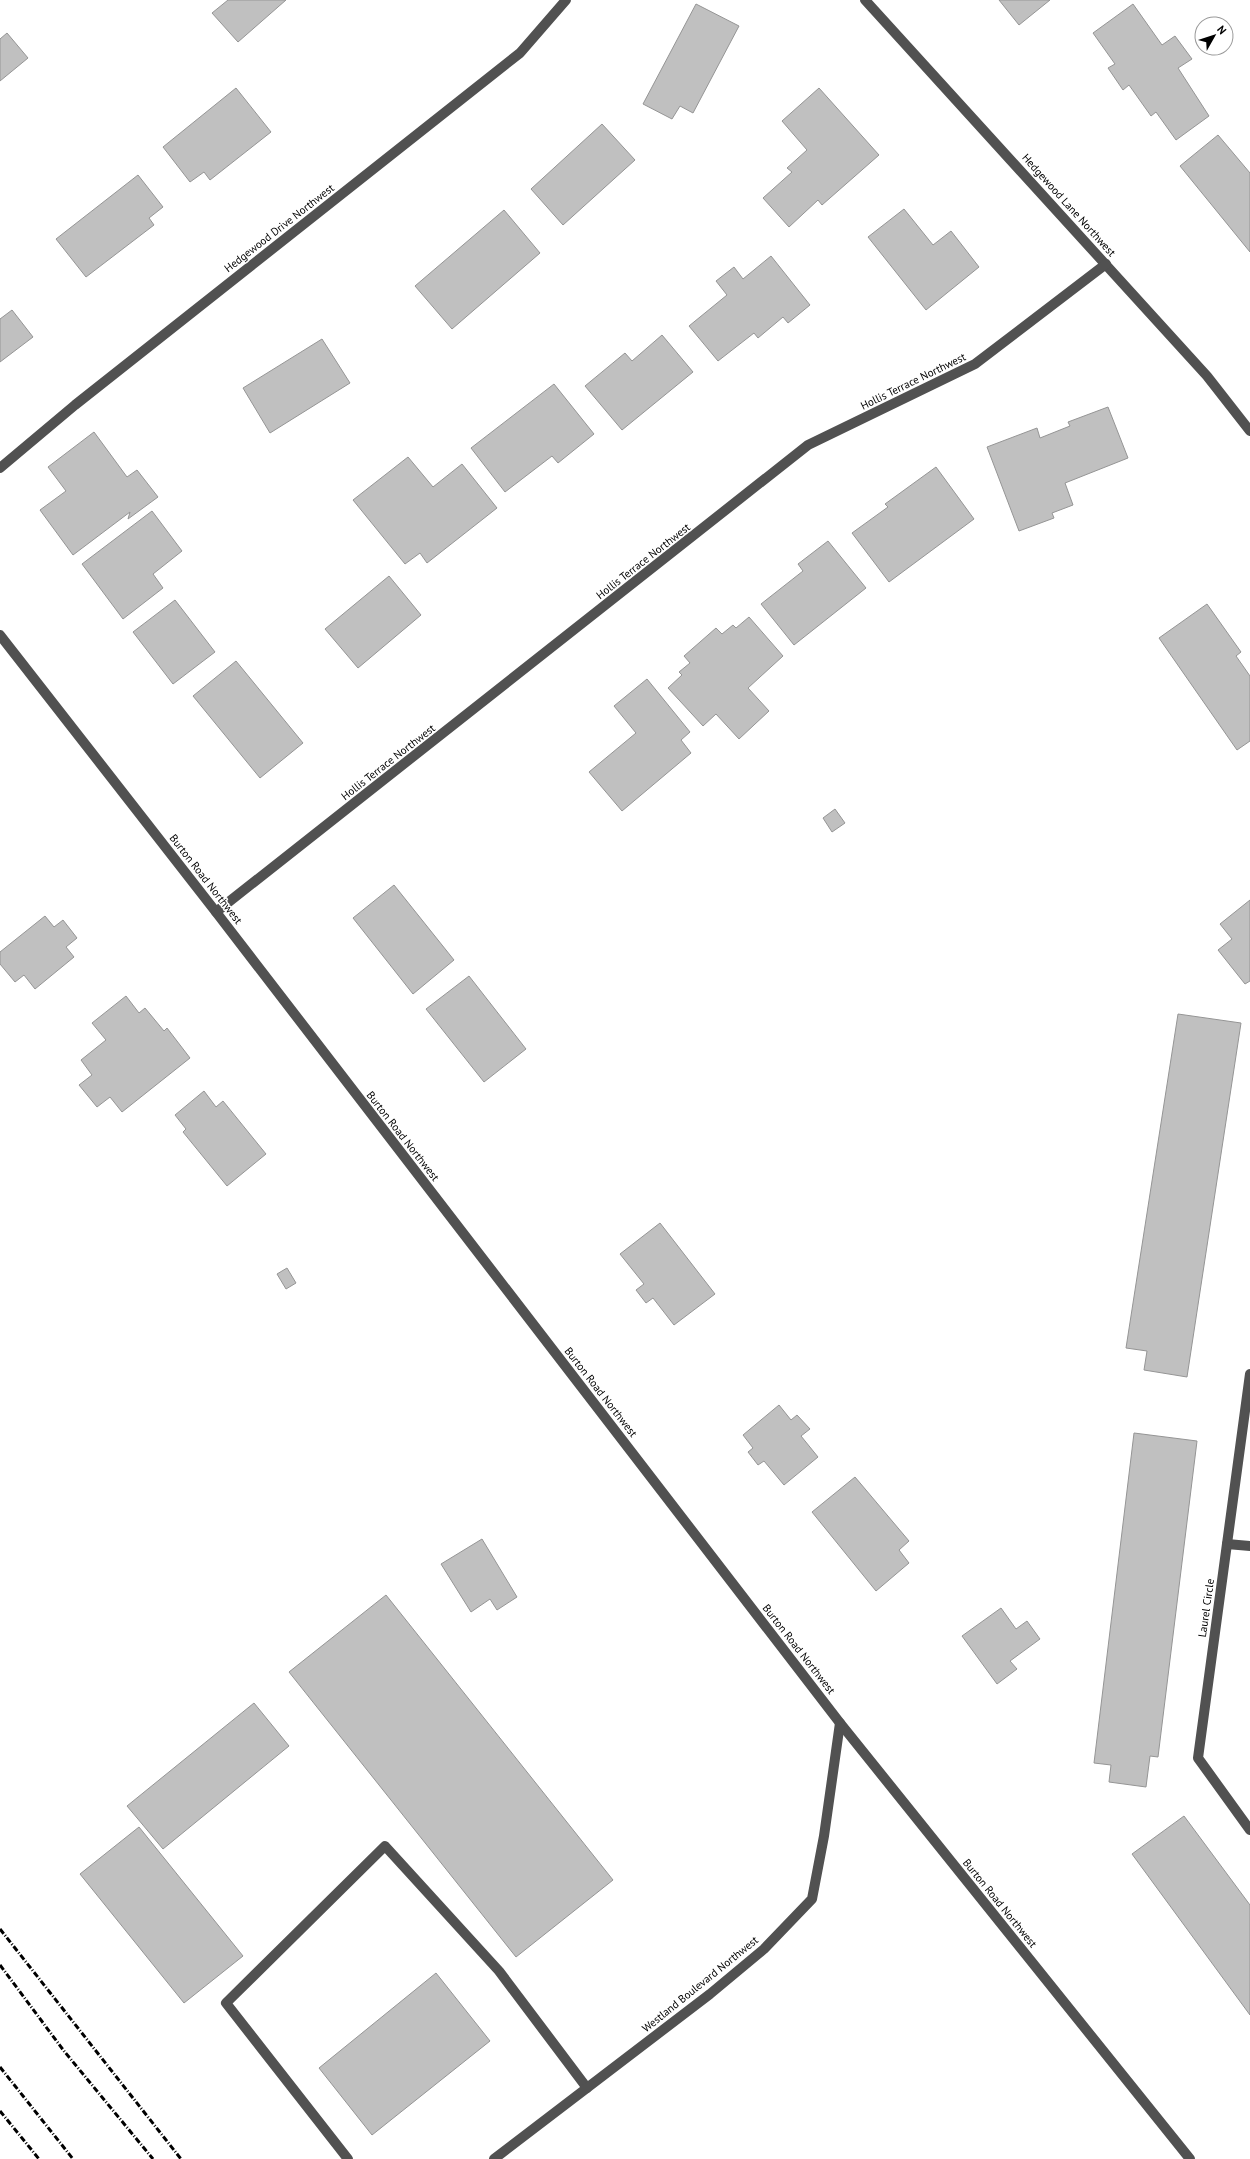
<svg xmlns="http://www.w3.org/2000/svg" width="1250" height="2159" font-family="'PT Sans',sans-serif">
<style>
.building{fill:#c0c0c0;stroke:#959595}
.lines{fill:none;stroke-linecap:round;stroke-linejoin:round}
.minor{stroke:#515151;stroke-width:10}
.rail{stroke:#000;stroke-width:3;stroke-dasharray:6 2 1 2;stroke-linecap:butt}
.labels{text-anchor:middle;stroke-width:3;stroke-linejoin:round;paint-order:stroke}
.street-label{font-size:11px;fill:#000;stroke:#fff}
</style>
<rect width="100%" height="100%" fill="#fff"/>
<g class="building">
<path d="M 228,0 L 286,0 L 238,42 L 212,13 Z"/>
<path d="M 999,0 L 1050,0 L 1019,25 Z"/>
<path d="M 696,4 L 739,26 L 693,113 L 680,106 L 672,119 L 643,104 Z"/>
<path d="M 1133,4 L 1162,45 L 1175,36 L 1192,59 L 1178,68 L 1209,116 L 1176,140 L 1156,112 L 1151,116 L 1129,85 L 1123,90 L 1108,68 L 1115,64 L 1093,33 Z"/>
<path d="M 7,33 L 28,58 L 0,81 L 0,39 Z"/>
<path d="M 236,88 L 271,132 L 210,180 L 204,172 L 190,182 L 163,147 Z"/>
<path d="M 819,88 L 879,155 L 822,205 L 818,200 L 789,227 L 763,198 L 792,172 L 787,168 L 807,150 L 782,121 Z"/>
<path d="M 602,124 L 635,160 L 563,225 L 531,189 Z"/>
<path d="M 1218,135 L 1250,173 L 1250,252 L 1180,166 Z"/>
<path d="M 138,175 L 163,207 L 149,218 L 154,225 L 86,277 L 56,239 Z"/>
<path d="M 904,209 L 933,245 L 951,231 L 979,267 L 926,310 L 868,237 Z"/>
<path d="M 504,210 L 540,253 L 452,329 L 415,286 Z"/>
<path d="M 771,256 L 810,305 L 788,323 L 783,317 L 758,338 L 754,333 L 718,361 L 689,326 L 727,295 L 716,281 L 734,267 L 743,279 Z"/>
<path d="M 12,310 L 33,337 L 0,362 L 0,319 Z"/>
<path d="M 662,335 L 693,372 L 622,430 L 585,386 L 625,353 L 632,361 Z"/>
<path d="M 322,339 L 350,383 L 270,433 L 243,388 Z"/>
<path d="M 554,384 L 594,434 L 558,463 L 552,456 L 505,492 L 471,448 Z"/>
<path d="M 1108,407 L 1128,458 L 1065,483 L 1073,505 L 1052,513 L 1054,518 L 1019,531 L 987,447 L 1037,428 L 1040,438 L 1070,426 L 1068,422 Z"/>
<path d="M 94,432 L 127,477 L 137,470 L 158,497 L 128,519 L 130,512 L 73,555 L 40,510 L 66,491 L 48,467 Z"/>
<path d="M 408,457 L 433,487 L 462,464 L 497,508 L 427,563 L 420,553 L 405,564 L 353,500 Z"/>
<path d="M 936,467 L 974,519 L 889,582 L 852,533 L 888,507 L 885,504 Z"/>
<path d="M 152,511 L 182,551 L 153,574 L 163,588 L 123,619 L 82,564 Z"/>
<path d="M 828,541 L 866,588 L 794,645 L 761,604 L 803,571 L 798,564 Z"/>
<path d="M 389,576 L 421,615 L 358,668 L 325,629 Z"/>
<path d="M 175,600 L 215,652 L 173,684 L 133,632 Z"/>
<path d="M 1207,604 L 1241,652 L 1236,656 L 1250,676 L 1250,741 L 1237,750 L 1159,638 Z"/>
<path d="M 749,617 L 783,656 L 748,688 L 769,711 L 739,739 L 716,714 L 703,726 L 668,688 L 682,675 L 679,672 L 690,663 L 684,656 L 716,628 L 722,634 L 733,625 L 736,628 Z"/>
<path d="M 236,661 L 303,743 L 260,778 L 193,696 Z"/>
<path d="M 647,679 L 690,732 L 681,740 L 691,753 L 622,811 L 589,772 L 636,733 L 614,706 Z"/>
<path d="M 835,809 L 845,823 L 832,832 L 823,818 Z"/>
<path d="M 394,885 L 454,960 L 413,994 L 353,918 Z"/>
<path d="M 1250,900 L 1250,981 L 1245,984 L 1218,950 L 1232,939 L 1220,924 Z"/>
<path d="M 45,916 L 54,927 L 63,920 L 77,938 L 66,947 L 74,957 L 35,989 L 24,975 L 15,982 L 0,964 L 0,952 Z"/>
<path d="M 469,976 L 526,1049 L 484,1082 L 426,1009 Z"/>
<path d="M 126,996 L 139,1013 L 145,1008 L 164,1031 L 167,1028 L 190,1058 L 122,1112 L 110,1097 L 97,1107 L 79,1085 L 92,1075 L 81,1060 L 106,1040 L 92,1023 Z"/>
<path d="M 1178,1014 L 1241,1023 L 1187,1377 L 1144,1370 L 1147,1351 L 1126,1348 Z"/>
<path d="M 204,1091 L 216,1107 L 223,1101 L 266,1154 L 227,1186 L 183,1132 L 186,1129 L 175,1115 Z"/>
<path d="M 660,1223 L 715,1294 L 674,1325 L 653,1298 L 646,1303 L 636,1290 L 644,1284 L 620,1254 Z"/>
<path d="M 287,1268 L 296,1283 L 286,1289 L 277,1274 Z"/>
<path d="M 779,1405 L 791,1420 L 797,1415 L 810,1429 L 801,1436 L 818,1457 L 784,1485 L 764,1461 L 758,1465 L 748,1452 L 753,1448 L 743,1435 Z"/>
<path d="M 1134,1433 L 1197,1441 L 1158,1757 L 1150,1756 L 1146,1787 L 1109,1782 L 1111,1765 L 1094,1763 Z"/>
<path d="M 855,1477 L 909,1541 L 899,1550 L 909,1563 L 876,1591 L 812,1512 Z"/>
<path d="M 482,1539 L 517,1597 L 497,1610 L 490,1599 L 471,1612 L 441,1564 Z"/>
<path d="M 386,1595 L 613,1880 L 516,1957 L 289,1672 Z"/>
<path d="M 1001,1608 L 1016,1629 L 1027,1621 L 1040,1639 L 1010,1661 L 1017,1669 L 997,1684 L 962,1636 Z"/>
<path d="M 254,1703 L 289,1746 L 163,1849 L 127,1806 Z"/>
<path d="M 1184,1816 L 1250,1905 L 1250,2015 L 1132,1854 Z"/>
<path d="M 139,1827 L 243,1956 L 184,2003 L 80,1874 Z"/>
<path d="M 436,1973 L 490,2041 L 372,2135 L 319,2068 Z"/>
</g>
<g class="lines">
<g class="minor">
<path d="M 865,0 L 1207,376 L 1250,431"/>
<path d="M 0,468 L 75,405 L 520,53 L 566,0"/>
<path d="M 0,635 L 216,912 L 840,1723 L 1190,2159"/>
<path d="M 216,912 L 808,445 L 975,364 L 1106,264"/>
<path d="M 1250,1374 L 1198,1758 L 1250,1830"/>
<path d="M 1227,1544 L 1250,1546"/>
<path d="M 348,2159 L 226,2003 L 385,1846 L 499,1971 L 587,2088"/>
<path d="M 494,2159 L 710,1994 L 764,1949 L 812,1899 L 824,1836 L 840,1723"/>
</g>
<g class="rail">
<path d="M 0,1929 L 181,2159"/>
<path d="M 0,1965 L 64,2051 L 153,2159"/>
<path d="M 0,2067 L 73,2159"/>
<path d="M 0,2111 L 39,2159"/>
</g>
</g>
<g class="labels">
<g class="street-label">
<text transform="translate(1069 205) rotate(48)" y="4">Hedgewood Lane Northwest</text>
<text transform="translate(279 228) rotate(-38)" y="4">Hedgewood Drive Northwest</text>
<text transform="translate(913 381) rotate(-26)" y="4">Hollis Terrace Northwest</text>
<text transform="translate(643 561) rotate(-38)" y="4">Hollis Terrace Northwest</text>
<text transform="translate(388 762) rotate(-38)" y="4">Hollis Terrace Northwest</text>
<text transform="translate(206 879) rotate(52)" y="4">Burton Road Northwest</text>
<text transform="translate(403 1136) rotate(52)" y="4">Burton Road Northwest</text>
<text transform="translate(601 1392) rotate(52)" y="4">Burton Road Northwest</text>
<text transform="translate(1206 1608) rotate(-82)" y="4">Laurel Circle</text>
<text transform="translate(799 1649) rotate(52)" y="4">Burton Road Northwest</text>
<text transform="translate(1000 1903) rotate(51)" y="4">Burton Road Northwest</text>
<text transform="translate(700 1984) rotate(-39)" y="4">Westland Boulevard Northwest</text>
</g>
</g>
<g transform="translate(1214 36) rotate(51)"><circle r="19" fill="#ffffff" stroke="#999999"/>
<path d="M0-3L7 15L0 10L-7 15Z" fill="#000000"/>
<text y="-6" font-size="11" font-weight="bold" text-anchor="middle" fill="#000000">N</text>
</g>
</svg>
